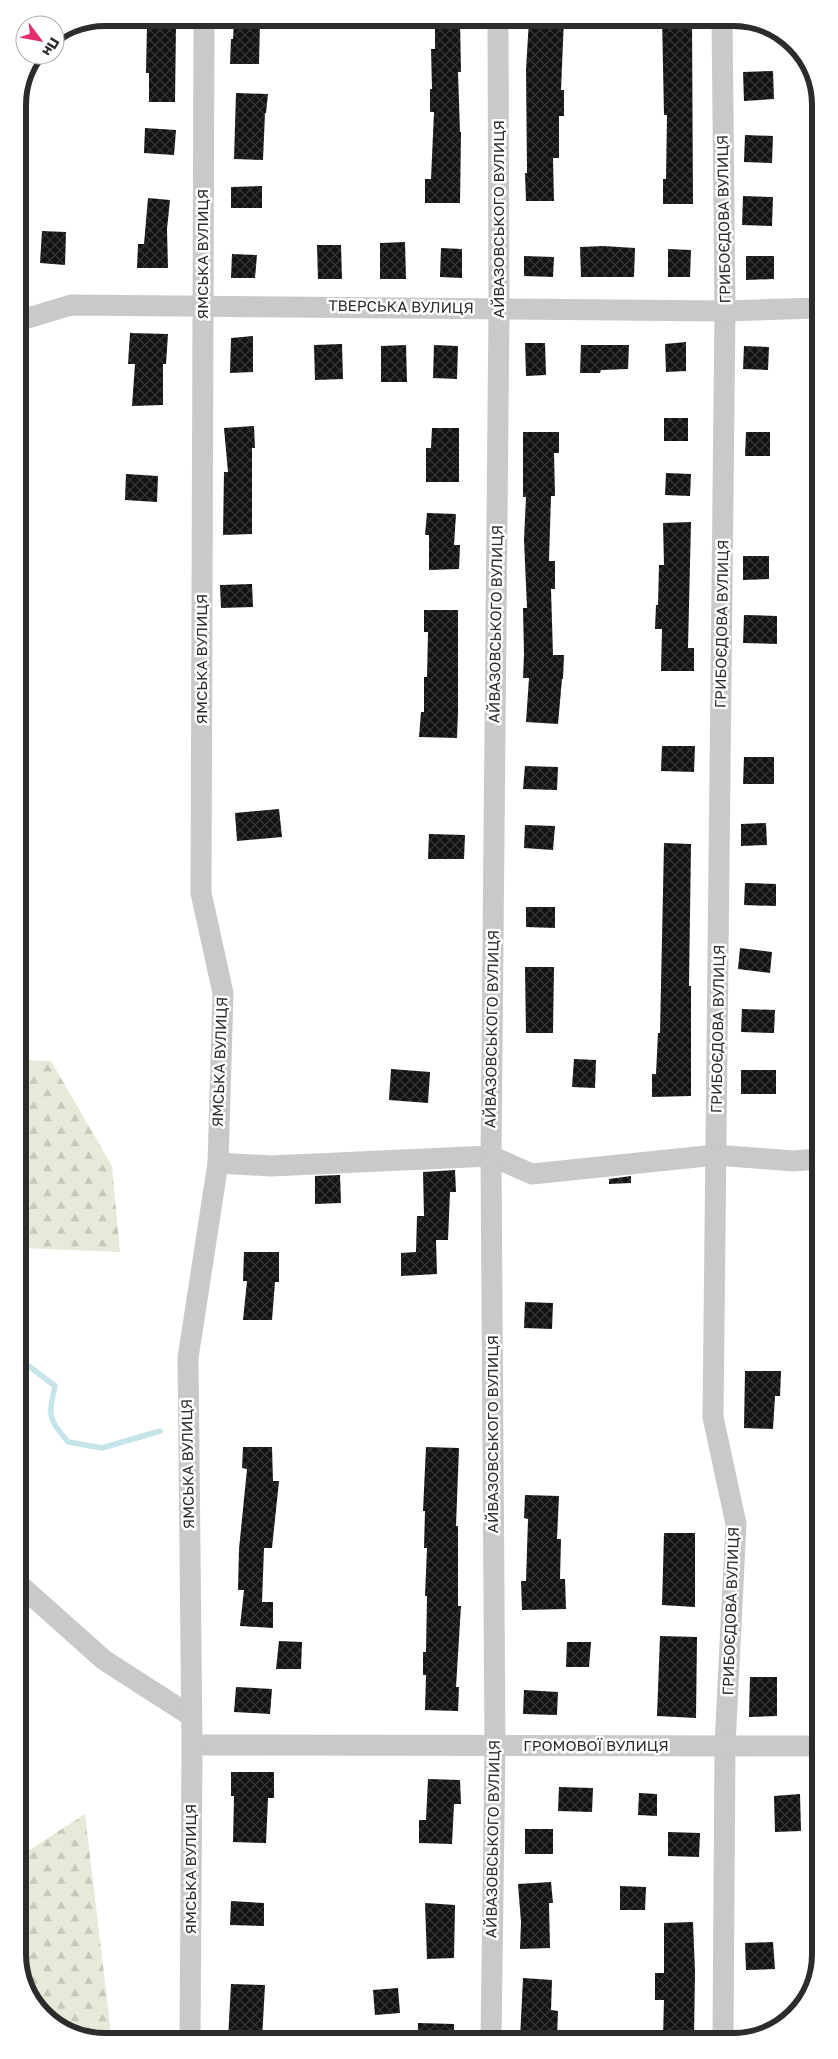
<svg xmlns="http://www.w3.org/2000/svg" width="838" height="2059" font-family="'Golos Text',sans-serif">
<style>
.forest{fill:url(#forest-firs)}
.lines{fill:none;stroke-linecap:round;stroke-linejoin:round}
.stream{stroke:#c5e5ea;stroke-width:5.5}
.building{fill:url(#building-cross-hatch)}
.street{stroke:#c9c9c9;stroke-width:21}
.labels{text-anchor:middle;stroke-width:5;stroke-linejoin:round;paint-order:stroke}
.street-label{font-size:15px;fill:#2c2c2c;stroke:#fff}
.rim{fill:none;stroke:#2c2c2c;stroke-width:6}
</style>
<defs>
<pattern id="forest-firs" width="22" height="20" patternUnits="userSpaceOnUse" patternTransform="scale(1.25)"><rect width="22" height="20" fill="#e7ead9"/><path d="M5 1l3.5 6h-7zM16 11l3.5 6h-7z" fill="#c6c9ba"/></pattern>
<pattern id="building-cross-hatch" width="8" height="8" patternUnits="userSpaceOnUse" patternTransform="scale(1.25)"><rect width="8" height="8" fill="#131313"/><path d="M0 0l8 8M0 8l8-8" fill="none" stroke="#363636"/></pattern>
</defs>
<rect width="100%" height="100%" fill="#fff"/>
<g class="forest">
<path d="M 20,1060 L 51,1061 L 112,1166 L 120,1252 L 20,1248 Z"/>
<path d="M 85,1814 L 112,2041 L 99,2041 L 51,2023 L 22,1982 L 22,1866 L 25,1853 Z"/>
</g>
<g class="lines">
<path class="stream" d="M 21,1360 L 55,1386 C 48,1418 48,1417 68,1442 L 102,1448 L 160,1431"/>
</g>
<g class="building">
<path d="M 662,18 L 692,18 L 693,204 L 663,204 L 663,179 L 666,179 L 667,115 L 664,115 Z"/>
<path d="M 564,19 L 561,90 L 564,90 L 564,116 L 559,116 L 559,158 L 553,158 L 554,201 L 526,201 L 525,173 L 527,173 L 526,69 L 529,20 Z"/>
<path d="M 460,20 L 461,72 L 458,72 L 460,132 L 461,132 L 460,203 L 425,203 L 425,179 L 431,179 L 434,112 L 430,112 L 430,89 L 432,89 L 431,49 L 435,49 L 435,21 Z"/>
<path d="M 234,22 L 260,22 L 259,64 L 230,64 L 231,39 L 233,39 Z"/>
<path d="M 147,23 L 176,23 L 175,102 L 149,102 L 149,73 L 146,73 Z"/>
<path d="M 773,71 L 774,99 L 744,101 L 743,72 Z"/>
<path d="M 236,93 L 268,94 L 266,113 L 265,113 L 263,160 L 234,159 Z"/>
<path d="M 145,128 L 176,130 L 174,155 L 144,153 Z"/>
<path d="M 745,135 L 773,136 L 772,163 L 744,162 Z"/>
<path d="M 262,186 L 262,208 L 231,208 L 231,187 Z"/>
<path d="M 743,196 L 773,197 L 772,226 L 742,225 Z"/>
<path d="M 148,198 L 170,200 L 167,229 L 168,268 L 137,268 L 138,244 L 144,244 Z"/>
<path d="M 42,231 L 66,232 L 65,265 L 40,263 Z"/>
<path d="M 405,242 L 406,279 L 380,279 L 380,243 Z"/>
<path d="M 317,245 L 341,245 L 342,279 L 318,279 Z"/>
<path d="M 603,246 L 635,248 L 634,277 L 581,277 L 580,247 Z"/>
<path d="M 441,248 L 462,249 L 462,278 L 440,277 Z"/>
<path d="M 668,249 L 691,250 L 690,277 L 668,277 Z"/>
<path d="M 232,254 L 257,255 L 255,278 L 231,278 Z"/>
<path d="M 524,256 L 554,257 L 553,277 L 524,276 Z"/>
<path d="M 746,256 L 774,256 L 774,279 L 746,280 Z"/>
<path d="M 130,333 L 168,334 L 166,364 L 163,364 L 163,405 L 132,406 L 135,364 L 128,364 Z"/>
<path d="M 253,336 L 253,372 L 230,373 L 231,338 Z"/>
<path d="M 686,342 L 686,371 L 666,372 L 665,344 Z"/>
<path d="M 525,343 L 545,343 L 546,375 L 526,376 Z"/>
<path d="M 342,344 L 343,379 L 315,380 L 314,345 Z"/>
<path d="M 406,345 L 407,382 L 381,382 L 381,346 Z"/>
<path d="M 434,345 L 458,346 L 457,379 L 433,378 Z"/>
<path d="M 581,345 L 629,345 L 628,369 L 601,370 L 600,373 L 580,373 Z"/>
<path d="M 744,346 L 769,347 L 768,370 L 743,369 Z"/>
<rect x="664" y="418" width="24" height="23"/>
<path d="M 254,426 L 255,448 L 252,448 L 252,534 L 223,535 L 224,472 L 228,472 L 224,428 Z"/>
<path d="M 432,428 L 459,428 L 459,482 L 426,482 L 426,448 L 431,448 Z"/>
<path d="M 523,432 L 559,432 L 559,453 L 554,453 L 555,496 L 551,496 L 549,561 L 555,561 L 555,589 L 551,589 L 553,655 L 564,655 L 563,679 L 562,679 L 558,724 L 526,722 L 529,678 L 523,678 L 524,654 L 523,608 L 527,608 L 524,540 L 526,497 L 523,497 Z"/>
<path d="M 746,432 L 770,432 L 770,456 L 745,456 Z"/>
<path d="M 666,473 L 691,474 L 690,496 L 665,495 Z"/>
<path d="M 126,474 L 158,476 L 157,502 L 125,500 Z"/>
<path d="M 427,513 L 456,514 L 454,545 L 460,545 L 459,569 L 429,570 L 429,535 L 425,535 Z"/>
<path d="M 691,522 L 688,648 L 694,648 L 694,671 L 661,671 L 662,629 L 655,629 L 656,605 L 658,605 L 659,565 L 664,565 L 663,523 Z"/>
<path d="M 743,556 L 769,556 L 769,579 L 743,580 Z"/>
<path d="M 252,584 L 253,607 L 221,608 L 220,585 Z"/>
<path d="M 424,610 L 458,610 L 458,713 L 457,738 L 419,737 L 421,712 L 424,712 L 424,677 L 427,677 L 428,632 L 424,632 Z"/>
<path d="M 744,615 L 777,616 L 777,644 L 743,643 Z"/>
<path d="M 662,746 L 695,746 L 694,772 L 661,771 Z"/>
<path d="M 744,757 L 774,757 L 774,784 L 743,784 Z"/>
<path d="M 525,766 L 558,767 L 557,790 L 523,789 Z"/>
<path d="M 279,809 L 282,837 L 237,841 L 235,813 Z"/>
<path d="M 766,823 L 767,845 L 741,846 L 741,824 Z"/>
<path d="M 525,825 L 555,826 L 553,850 L 524,848 Z"/>
<path d="M 429,834 L 465,835 L 464,859 L 428,859 Z"/>
<path d="M 664,843 L 691,844 L 689,986 L 691,986 L 691,1096 L 652,1097 L 652,1074 L 656,1074 L 658,1033 L 660,1033 Z"/>
<path d="M 745,883 L 776,884 L 776,906 L 744,905 Z"/>
<path d="M 526,907 L 555,907 L 555,928 L 526,927 Z"/>
<path d="M 740,948 L 772,952 L 770,973 L 738,969 Z"/>
<path d="M 525,967 L 554,967 L 553,1033 L 526,1033 Z"/>
<path d="M 742,1009 L 775,1010 L 774,1033 L 741,1032 Z"/>
<path d="M 574,1059 L 596,1060 L 595,1088 L 572,1087 Z"/>
<path d="M 391,1069 L 430,1072 L 428,1103 L 389,1100 Z"/>
<rect x="741" y="1070" width="35" height="24"/>
<path d="M 455,1170 L 456,1192 L 450,1192 L 448,1240 L 436,1240 L 437,1274 L 401,1276 L 401,1253 L 416,1252 L 417,1216 L 424,1216 L 423,1172 Z"/>
<path d="M 340,1175 L 341,1203 L 315,1204 L 315,1176 Z"/>
<path d="M 631,1176 L 631,1183 L 609,1184 L 609,1179 Z"/>
<path d="M 244,1252 L 279,1252 L 279,1282 L 275,1282 L 272,1320 L 243,1320 L 247,1281 L 243,1281 Z"/>
<path d="M 525,1302 L 553,1303 L 552,1329 L 524,1328 Z"/>
<path d="M 745,1371 L 781,1371 L 780,1396 L 775,1396 L 773,1429 L 744,1428 Z"/>
<path d="M 243,1447 L 272,1447 L 273,1481 L 279,1481 L 272,1548 L 264,1548 L 262,1602 L 273,1602 L 273,1628 L 240,1626 L 244,1590 L 238,1590 L 239,1549 L 247,1469 L 242,1468 Z"/>
<path d="M 426,1447 L 459,1448 L 456,1526 L 458,1526 L 458,1606 L 461,1606 L 456,1687 L 459,1687 L 458,1711 L 425,1710 L 426,1675 L 423,1675 L 423,1652 L 426,1652 L 427,1596 L 425,1596 L 427,1548 L 424,1548 L 425,1511 L 423,1511 Z"/>
<path d="M 525,1495 L 559,1496 L 557,1539 L 561,1539 L 560,1579 L 565,1579 L 566,1609 L 522,1610 L 521,1581 L 526,1581 L 528,1519 L 524,1518 Z"/>
<path d="M 664,1533 L 695,1533 L 695,1607 L 662,1605 Z"/>
<path d="M 660,1636 L 697,1637 L 696,1718 L 657,1716 Z"/>
<path d="M 279,1641 L 302,1642 L 301,1669 L 276,1669 Z"/>
<path d="M 567,1642 L 591,1642 L 589,1667 L 566,1667 Z"/>
<path d="M 750,1677 L 777,1677 L 777,1716 L 749,1717 Z"/>
<path d="M 236,1687 L 272,1689 L 270,1714 L 234,1712 Z"/>
<path d="M 524,1690 L 558,1692 L 557,1715 L 523,1714 Z"/>
<path d="M 231,1772 L 274,1772 L 274,1798 L 268,1798 L 266,1843 L 233,1842 L 234,1796 L 231,1796 Z"/>
<path d="M 428,1779 L 460,1780 L 461,1804 L 454,1804 L 452,1844 L 419,1843 L 419,1820 L 426,1820 Z"/>
<path d="M 559,1787 L 593,1788 L 592,1812 L 558,1811 Z"/>
<path d="M 639,1793 L 657,1794 L 657,1816 L 638,1815 Z"/>
<path d="M 800,1794 L 801,1831 L 775,1832 L 774,1796 Z"/>
<rect x="525" y="1829" width="28" height="25"/>
<path d="M 668,1832 L 700,1833 L 699,1857 L 668,1856 Z"/>
<path d="M 551,1882 L 553,1903 L 549,1903 L 550,1948 L 520,1949 L 521,1922 L 518,1884 Z"/>
<path d="M 620,1886 L 646,1887 L 645,1910 L 620,1910 Z"/>
<path d="M 231,1901 L 264,1903 L 264,1926 L 230,1925 Z"/>
<path d="M 425,1903 L 455,1905 L 454,1958 L 427,1959 Z"/>
<path d="M 693,1922 L 695,1972 L 694,2037 L 663,2038 L 664,2000 L 655,2000 L 655,1973 L 664,1973 L 664,1923 Z"/>
<path d="M 773,1942 L 775,1969 L 746,1970 L 745,1943 Z"/>
<path d="M 523,1978 L 552,1980 L 551,2010 L 558,2011 L 557,2038 L 520,2039 Z"/>
<path d="M 231,1984 L 265,1985 L 262,2040 L 228,2040 Z"/>
<path d="M 398,1988 L 400,2013 L 375,2015 L 373,1990 Z"/>
<path d="M 418,2023 L 454,2024 L 454,2039 L 418,2039 Z"/>
</g>
<g class="lines">
<g class="street">
<path d="M 722,18 L 725,311 L 713,1417 L 736,1524 L 725,1746 L 723,2037"/>
<path d="M 18,321 L 71,305 L 725,311 L 817,308"/>
<path d="M 218,1163 L 271,1166 L 491,1156 L 532,1174 L 716,1155 L 793,1161 L 819,1159"/>
<path d="M 21,1586 L 104,1660 L 191,1716"/>
<path d="M 192,1745 L 820,1746"/>
<path d="M 491,2039 L 495,1746 L 491,1156 L 499,308 L 498,20"/>
<path d="M 190,2041 L 192,1745 L 188,1358 L 218,1163 L 223,993 L 201,893 L 204,23"/>
</g>
</g>
<g class="labels">
<g class="street-label">
<text transform="translate(499 219) rotate(-90)" y="5">АЙВАЗОВСЬКОГО ВУЛИЦЯ</text>
<text transform="translate(724 219) rotate(-91)" y="5">ГРИБОЄДОВА ВУЛИЦЯ</text>
<text transform="translate(203 254) rotate(-90)" y="5">ЯМСЬКА ВУЛИЦЯ</text>
<text transform="translate(401 307) rotate(1)" y="5">ТВЕРСЬКА ВУЛИЦЯ</text>
<text transform="translate(496 624) rotate(-89)" y="5">АЙВАЗОВСЬКОГО ВУЛИЦЯ</text>
<text transform="translate(722 624) rotate(-89)" y="5">ГРИБОЄДОВА ВУЛИЦЯ</text>
<text transform="translate(202 659) rotate(-90)" y="5">ЯМСЬКА ВУЛИЦЯ</text>
<text transform="translate(492 1029) rotate(-89)" y="5">АЙВАЗОВСЬКОГО ВУЛИЦЯ</text>
<text transform="translate(718 1029) rotate(-89)" y="5">ГРИБОЄДОВА ВУЛИЦЯ</text>
<text transform="translate(220 1062) rotate(-88)" y="5">ЯМСЬКА ВУЛИЦЯ</text>
<text transform="translate(493 1434) rotate(-90)" y="5">АЙВАЗОВСЬКОГО ВУЛИЦЯ</text>
<text transform="translate(188 1464) rotate(-91)" y="5">ЯМСЬКА ВУЛИЦЯ</text>
<text transform="translate(731 1611) rotate(-88)" y="5">ГРИБОЄДОВА ВУЛИЦЯ</text>
<text x="596" y="1751">ГРОМОВОЇ ВУЛИЦЯ</text>
<text transform="translate(493 1839) rotate(-89)" y="5">АЙВАЗОВСЬКОГО ВУЛИЦЯ</text>
<text transform="translate(191 1869) rotate(-90)" y="5">ЯМСЬКА ВУЛИЦЯ</text>
</g>
</g>
<path d="M0 0H838V2059H0ZM105 26H733A79 79 0 0 1 812 105V1954A79 79 0 0 1 733 2033H105A79 79 0 0 1 26 1954V105A79 79 0 0 1 105 26Z" fill="#fff" fill-rule="evenodd"/>
<path class="rim" d="M105 26H733A79 79 0 0 1 812 105V1954A79 79 0 0 1 733 2033H105A79 79 0 0 1 26 1954V105A79 79 0 0 1 105 26Z"/>
<g transform="translate(40 40) rotate(122)"><circle r="24" fill="#ffffff" stroke="#ababab"/>
<path d="M0-4L9 19L0 12L-9 19Z" fill="#e42d69"/>
<text y="-8" font-size="14" font-weight="bold" text-anchor="middle" fill="#2c2c2c">Пн</text>
</g>
</svg>
